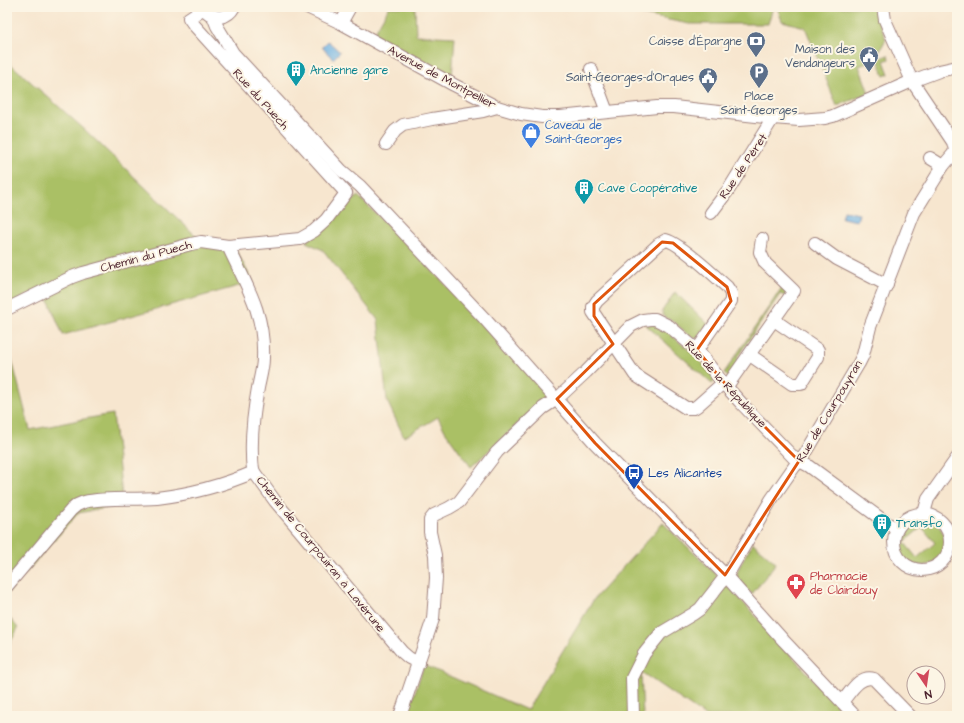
<svg xmlns="http://www.w3.org/2000/svg" width="964" height="723" font-family="'Architects Daughter',sans-serif">
<style>
.green{fill:#aac065;stroke:#7a7048;fill-rule:evenodd}
.water{fill:#6db1e3;stroke:#5c6887}
.lines{fill:none;stroke-linecap:round;stroke-linejoin:round}
.minor-casing{stroke:#a0827d;stroke-width:14}
.minor{stroke:#fff;stroke-width:12}
.marked{fill:none;stroke:#e0560e;stroke-width:3;stroke-linejoin:round}
.labels{text-anchor:middle;stroke-width:4;stroke-linejoin:round;paint-order:stroke}
.service-label{font-size:12px;fill:#4e5e75;stroke:#fcf5e5;text-anchor:end}
.culture-label{font-size:12px;fill:#0d838f;stroke:#fcf5e5;text-anchor:start}
.street-label{font-size:12px;fill:#4a1f2b;stroke:#fcf5e5}
.shop-label{font-size:12px;fill:#366cbe;stroke:#fcf5e5;text-anchor:start}
.transit-label{font-size:12px;fill:#164399;stroke:#fcf5e5;text-anchor:start}
.health-label{font-size:12px;fill:#be3a42;stroke:#fcf5e5;text-anchor:start}
</style>
<rect width="100%" height="100%" fill="#fcf5e5"/>
<filter id="ink" filterUnits="userSpaceOnUse"><feTurbulence type="fractalNoise" baseFrequency=".025" numOctaves="2"/><feDisplacementMap in="SourceGraphic" scale="8" xChannelSelector="R" yChannelSelector="G"/><feConvolveMatrix kernelMatrix="1 2 1 2 8 2 1 2 1" color-interpolation-filters="sRGB"/></filter>
<filter id="wash" filterUnits="userSpaceOnUse"><feTurbulence type="fractalNoise" baseFrequency=".012" numOctaves="4" result="noise"/><feDisplacementMap in="SourceGraphic" scale="16" xChannelSelector="R" yChannelSelector="G"/><feGaussianBlur stdDeviation="0.9" result="paint"/><feColorMatrix in="noise" values="0 0 0 0 0 0 0 0 0 0 0 0 0 0 0 0 0 1.4 0 .05"/><feComposite in="paint" operator="in"/></filter>
<g filter="url(#wash)">
<rect width="100%" height="100%" fill="#f7e6cf"/>
<g class="green">
<path d="M 389,7 L 415,7 L 416,35 L 455,37 L 452,77 L 414,56 L 414,58 L 373,35 Z"/>
<path d="M 621,7 L 773,7 L 768,24 L 689,24 L 624,11 Z"/>
<path d="M 777,7 L 877,7 L 879,22 L 886,39 L 881,48 L 873,61 L 859,66 L 869,93 L 837,106 L 805,27 L 782,21 Z"/>
<path d="M 888,55 L 889,59 L 884,61 L 889,74 L 884,76 L 878,59 Z"/>
<path d="M 7,61 L 83,128 L 196,236 L 236,250 L 253,282 L 63,335 L 43,287 L 7,306 Z"/>
<path d="M 358,196 C 424,260 487,327 548,396 L 471,467 L 445,431 L 438,417 L 404,437 L 387,401 L 378,320 L 323,250 L 306,242 Z"/>
<path d="M 783,286 L 787,291 L 785,296 L 780,294 L 737,358 L 741,361 L 729,378 L 724,373 Z"/>
<path d="M 675,292 L 708,324 L 698,338 L 692,338 L 674,322 L 663,316 L 662,311 Z"/>
<path d="M 651,324 L 661,326 L 698,358 L 715,380 L 712,384 L 646,325 Z"/>
<path d="M 7,341 L 30,430 L 84,419 L 113,414 L 123,505 L 78,513 L 7,594 Z"/>
<path d="M 923,518 C 926,519 929,519 932,521 C 944,527 949,543 942,555 C 939,560 932,564 927,565 C 892,572 886,521 923,518 ZM 922,527 L 935,543 L 917,558 L 904,542 Z"/>
<path d="M 663,523 L 728,586 L 847,716 L 705,716 L 641,672 L 643,716 L 407,716 L 424,665 L 527,710 L 594,599 Z"/>
<path d="M 753,543 L 776,563 L 752,594 C 748,590 740,584 737,578 C 735,570 749,550 753,543 Z"/>
<path d="M 7,615 L 18,628 L 7,649 Z"/>
</g>
<g class="water">
<path d="M 328,41 L 340,52 L 333,59 L 322,47 Z"/>
<path d="M 844,211 L 859,214 L 857,221 L 842,218 Z"/>
</g>
</g>
<g filter="url(#ink)">
<g class="lines">
<defs>
<g id="minor">
<path d="M 307,7 L 341,23 L 454,85 L 497,107 L 521,114 L 542,117 L 560,117 L 657,107 L 674,107 L 773,118 L 799,120 L 825,118 L 833,116 L 912,81 L 939,71 L 957,67"/>
<path d="M 883,7 L 885,20 L 912,81 L 953,142 L 957,158"/>
<path d="M 207,12 C 216,20 228,18 234,7"/>
<path d="M 213,16 L 217,26 L 233,53 L 341,170 L 360,186 L 484,318 L 595,443 L 725,575 L 784,641 L 855,716"/>
<path d="M 341,23 L 350,7"/>
<path d="M 591,69 L 607,112"/>
<path d="M 386,144 L 395,131 L 403,125 L 432,119 L 483,111 L 497,107"/>
<path d="M 930,158 L 943,166"/>
<path d="M 711,213 L 729,189 L 773,118"/>
<path d="M 815,243 L 837,259 L 887,285"/>
<path d="M 228,246 C 246,285 265,313 263,358 C 263,368 260,378 258,388 C 254,410 251,432 252,455 C 252,461 252,467 254,472 L 275,501 L 402,652 L 409,658 L 419,663"/>
<path d="M 7,309 L 72,277 L 83,273 L 191,244 L 201,242 L 228,246 L 300,239 L 314,231 L 326,220 L 346,193 L 194,25 L 189,18 L 204,8"/>
<path d="M 697,350 L 731,301 L 731,293 L 727,287 C 715,276 680,243 666,240 L 659,244 L 597,301 L 593,307 L 593,312 L 635,375 L 686,408 L 694,408 L 697,406 L 723,383"/>
<path d="M 750,355 L 792,384 L 801,384 L 818,357 L 818,350 L 774,320"/>
<path d="M 727,386 L 794,291 L 765,263 L 760,252 L 762,239"/>
<path d="M 924,513 L 928,499 L 957,458"/>
<circle cx="922" cy="542" r="28"/>
<path d="M 7,586 L 71,510 L 77,505 L 84,502 C 107,497 133,500 157,498 C 190,494 224,485 254,472"/>
<path d="M 842,702 C 850,693 860,674 874,679 L 910,716"/>
<path d="M 400,716 L 433,619 L 436,578 L 435,555 L 430,532 L 430,520 L 434,515 L 449,508 L 459,502 L 497,452 L 543,408 L 557,399 L 586,372 L 631,326 L 643,320 L 651,319 L 655,319 L 669,326 L 697,350 L 723,383 L 742,404 L 794,458 L 809,466 L 888,524 L 897,528"/>
<path d="M 633,716 L 632,678 L 644,654 L 661,633 L 693,614 L 700,609 L 729,572 L 771,500 L 794,467 L 804,456 L 859,363 L 863,355 L 870,327 L 914,213 L 943,166 L 955,152"/>
</g>
</defs>
<use href="#minor" class="minor-casing"/>
<use href="#minor" class="minor"/>
</g>
</g>
<path class="marked" d="M 662,242 L 673,243 L 727,287 L 731,301 L 697,350 L 742,404 L 799,461 L 725,575 L 595,443 L 557,399 L 613,344 L 594,316 L 594,304 Z"/>
<defs>
<symbol id="bank-pin" viewBox="-11 -11 22 30"><path d="M0 17L-7.5 6A9.5 9.5 0 1 1 7.5 6Z" fill="#5c6f8a" stroke="#fcf5e5"/><path d="M-6-4H6V4H-6ZM0-2.3a2.3 2.3 0 1 0 0 4.6a2.3 2.3 0 1 0 0-4.6Z" fill="#fff"/></symbol>
<symbol id="civic-pin" viewBox="-11 -11 22 30"><path d="M0 17L-7.5 6A9.5 9.5 0 1 1 7.5 6Z" fill="#5c6f8a" stroke="#fcf5e5"/><path d="M-.6-6.5H3V-4.5H.6V-3L4-1V1h2V6H-6V1h2V-1L-.6-3ZM-1.2 2.5V6h2.4V2.5Z" fill="#fff"/></symbol>
<symbol id="building-pin" viewBox="-11 -11 22 30"><path d="M0 17L-7.5 6A9.5 9.5 0 1 1 7.5 6Z" fill="#0f9aa8" stroke="#fcf5e5"/><path d="M-4-6H4V6H1V3H-1V6H-4ZM-2.5-4.3h1.7v1.8h-1.7ZM.8-4.3h1.7v1.8H.8ZM-2.5-1h1.7V.8h-1.7ZM.8-1h1.7V.8H.8Z" fill="#fff"/></symbol>
<symbol id="parking-pin" viewBox="-11 -11 22 30"><path d="M0 17L-7.5 6A9.5 9.5 0 1 1 7.5 6Z" fill="#5c6f8a" stroke="#fcf5e5"/><path d="M-3.5-5.5H1a3.5 3.5 0 0 1 0 7H-1V5.5H-3.5ZM-1-3.4V-.6H.8a1.4 1.4 0 0 0 0-2.8Z" fill="#fff"/></symbol>
<symbol id="shop-pin" viewBox="-11 -11 22 30"><path d="M0 17L-7.5 6A9.5 9.5 0 1 1 7.5 6Z" fill="#3f7fe0" stroke="#fcf5e5"/><path d="M-5-2.5h2.3a2.7 3.5 0 0 1 5.4 0H5L5.5 6h-11ZM-1.5-2.5h3a1.5 2.3 0 0 0-3 0Z" fill="#fff"/></symbol>
<symbol id="bus-pin" viewBox="-11 -11 22 30"><path d="M0 17L-7.5 6A9.5 9.5 0 1 1 7.5 6Z" fill="#1a4fb4" stroke="#fcf5e5"/><path d="M-5-6H5V4H4V6H2V4H-2V6H-4V4H-5ZM-3.5-4V0h7V-4ZM-3.5 1.2v1.5H-2V1.2ZM2 1.2v1.5H3.5V1.2Z" fill="#fff"/></symbol>
<symbol id="pharmacy-pin" viewBox="-11 -11 22 30"><path d="M0 17L-7.5 6A9.5 9.5 0 1 1 7.5 6Z" fill="#e0444e" stroke="#fcf5e5"/><path d="M-2-6h4v4h4v4h-4v4h-4v-4h-4v-4h4Z" fill="#fff"/></symbol>
</defs>
<g fill-rule="evenodd">
<use href="#bank-pin" x="745" y="30" width="22" height="30"/>
<use href="#civic-pin" x="858" y="45" width="22" height="30"/>
<use href="#building-pin" x="285" y="59" width="22" height="30"/>
<use href="#parking-pin" x="748" y="61" width="22" height="30"/>
<use href="#civic-pin" x="697" y="66" width="22" height="30"/>
<use href="#shop-pin" x="520" y="121" width="22" height="30"/>
<use href="#building-pin" x="573" y="177" width="22" height="30"/>
<use href="#bus-pin" x="623" y="462" width="22" height="30"/>
<use href="#building-pin" x="871" y="512" width="22" height="30"/>
<use href="#pharmacy-pin" x="785" y="572" width="22" height="30"/>
</g>
<g class="labels">
<g class="service-label">
<text x="742" y="45">Caisse d'Épargne</text>
<text x="855" y="53">Maison des<tspan x="855" dy="14">Vendangeurs</tspan></text>
<text x="694" y="81">Saint-Georges-d'Orques</text>
<text x="759" y="100" text-anchor="middle">Place<tspan x="759" dy="14">Saint-Georges</tspan></text>
</g>
<g class="culture-label">
<text x="310" y="74">Ancienne gare</text>
<text x="598" y="192">Cave Coopérative</text>
<text x="896" y="527">Transfo</text>
</g>
<g class="street-label">
<text transform="translate(442 77) rotate(28)" y="4">Avenue de Montpellier</text>
<text transform="translate(261 99) rotate(48)" y="4">Rue du Puech</text>
<text transform="translate(743 166) rotate(-56)" y="4">Rue de Péret</text>
<text transform="translate(146 256) rotate(-15)" y="4">Chemin du Puech</text>
<text transform="translate(726 384) rotate(47)" y="4">Rue de la République</text>
<text transform="translate(829 411) rotate(-59)" y="4">Rue de Courpouyran</text>
<text transform="translate(321 554) rotate(51)" y="4">Chemin de Courpouiran à Lavérune</text>
</g>
<g class="shop-label">
<text x="545" y="129">Caveau de<tspan x="545" dy="14">Saint-Georges</tspan></text>
</g>
<g class="transit-label">
<text x="648" y="477">Les Alicantes</text>
</g>
<g class="health-label">
<text x="810" y="580">Pharmacie<tspan x="810" dy="14">de Clairdouy</tspan></text>
</g>
</g>
<rect width="964" height="723" fill="none" stroke="#fcf5e5" stroke-width="24"/>
<g transform="translate(926 685) rotate(167)"><circle r="19" fill="#fcf5e5" stroke="#b59f9b"/>
<path d="M0-3L7 15L0 10L-7 15Z" fill="#d1495b"/>
<text y="-6" font-size="11" font-weight="bold" text-anchor="middle" fill="#4a1f2b">N</text>
</g>
</svg>
